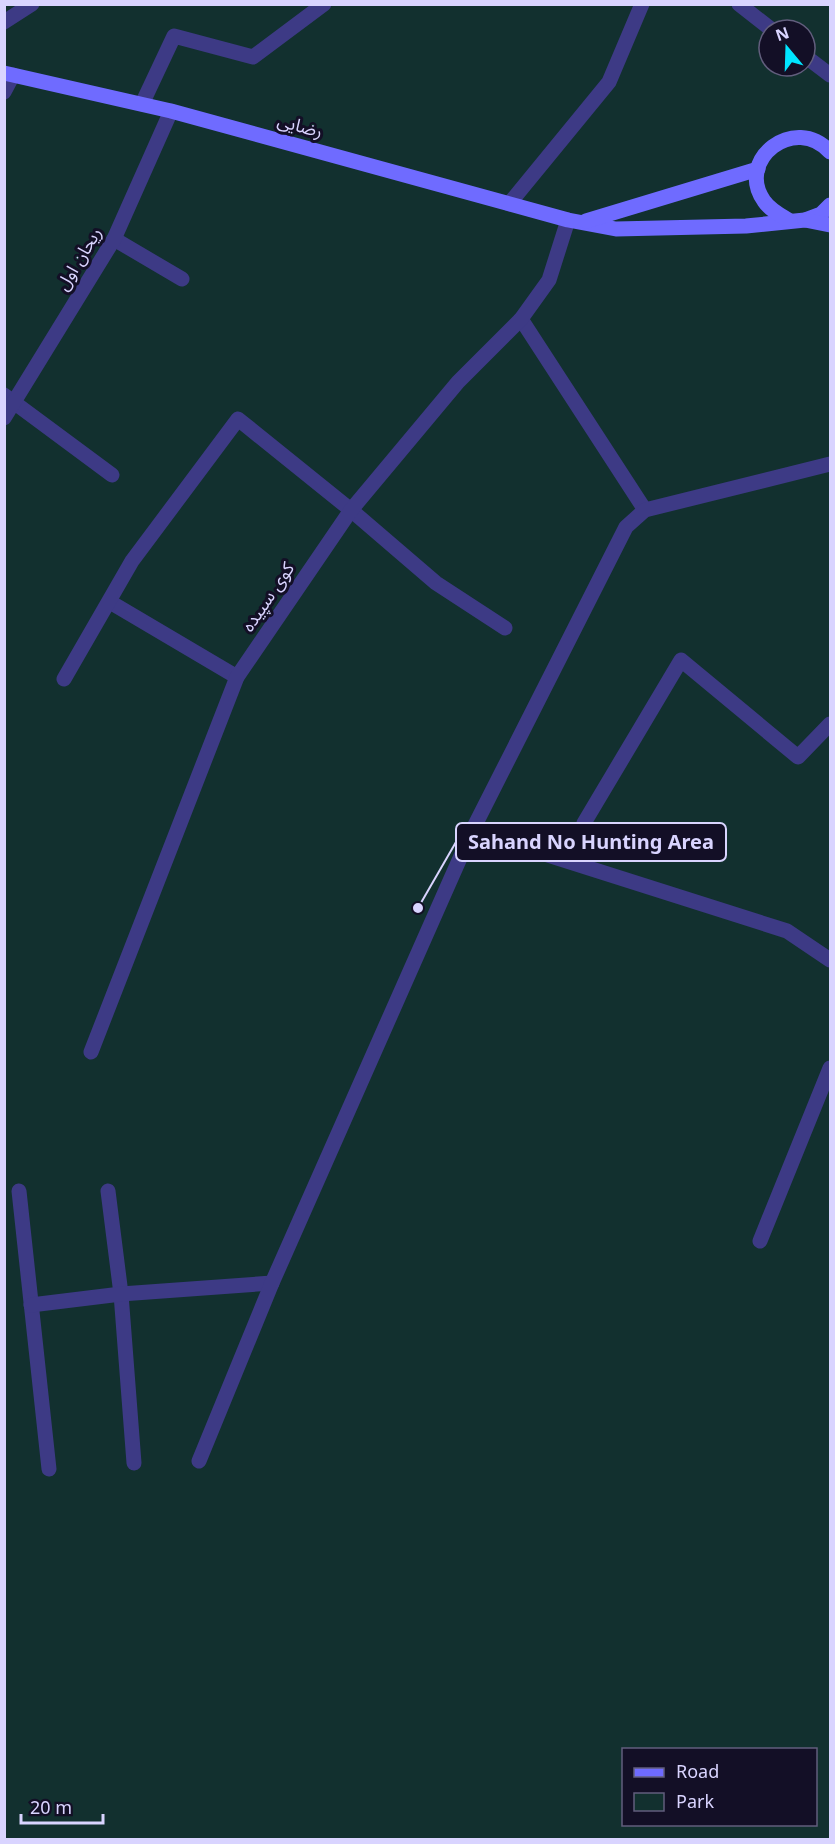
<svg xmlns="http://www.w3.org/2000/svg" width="835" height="1844" font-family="'Noto Sans','Noto Sans Arabic',sans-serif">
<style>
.green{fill:#12302f;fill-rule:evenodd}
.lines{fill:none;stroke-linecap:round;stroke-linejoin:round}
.minor{stroke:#3d3a85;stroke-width:15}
.secondary{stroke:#6f6bff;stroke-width:15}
.labels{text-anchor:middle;stroke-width:6;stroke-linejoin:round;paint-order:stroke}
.street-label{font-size:18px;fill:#d9d4ff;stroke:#130f26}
.leader{fill:none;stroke:#d9d4ff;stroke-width:2}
.callout-dot{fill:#d9d4ff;stroke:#130f26;stroke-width:2}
.callout{fill:#130f26;stroke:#d9d4ff;stroke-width:2}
.callout-label{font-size:20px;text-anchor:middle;font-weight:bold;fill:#d9d4ff}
</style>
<rect width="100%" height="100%" fill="#130f26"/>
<path class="green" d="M 5,5 L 830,5 L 830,1839 L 5,1840 ZM 769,30 L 805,30 L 805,66 L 769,66 ZM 624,1750 L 816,1750 L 816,1824 L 624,1824 Z"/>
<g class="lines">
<g class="minor">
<path d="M 739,4 L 772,30"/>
<path d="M 4,22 L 32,4"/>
<path d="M 805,56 L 830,75"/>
<path d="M 4,92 L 13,75"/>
<path d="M 142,104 L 174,36 L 253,57 L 324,4"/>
<path d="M 509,204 L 609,82 L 642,4"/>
<path d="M 114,239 L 182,279"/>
<path d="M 521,319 L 645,510"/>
<path d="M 4,395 L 112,475"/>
<path d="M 4,418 L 114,239 L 171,111"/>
<path d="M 110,602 L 237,677"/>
<path d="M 64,679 L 132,561 L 238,419 L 351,510 L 436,583 L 505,628"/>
<path d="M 584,823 L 681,660 L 798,757 L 830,724"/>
<path d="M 472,831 L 787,931 L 830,960"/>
<path d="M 91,1052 L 237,677 L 351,510 L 458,382 L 521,319 L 549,280 L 568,220"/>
<path d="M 19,1191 L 49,1469"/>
<path d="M 108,1191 L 121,1294 L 134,1463"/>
<path d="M 760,1241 L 830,1068"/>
<path d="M 31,1305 L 121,1294 L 272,1283"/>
<path d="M 199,1461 L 272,1283 L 472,831 L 626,527 L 645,510 L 830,464"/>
</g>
<g class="secondary">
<path d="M 4,73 L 171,111 L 568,220 L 616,229 L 746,226 L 805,220 L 821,214 L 830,205"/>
<path d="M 805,220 L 830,225"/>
<path d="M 586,221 L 758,169"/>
<path d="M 790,221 C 780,215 770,210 764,201 C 735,160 795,113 830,152"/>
</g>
</g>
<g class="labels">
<g class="street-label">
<text transform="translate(300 126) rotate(15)" y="6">رضایی</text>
<text transform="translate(79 259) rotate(-59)" y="6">ریحان اول</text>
<text transform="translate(268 597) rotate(-56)" y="6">کوی سپیده</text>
</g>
</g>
<path class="leader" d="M418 908L456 842"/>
<circle class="callout-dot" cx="418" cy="908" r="6"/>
<rect class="callout" x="456" y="823" width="270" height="38" rx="6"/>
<g class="callout-label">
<text x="591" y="849">Sahand No Hunting Area</text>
</g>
<rect width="835" height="1844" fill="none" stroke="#d9d4ff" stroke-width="12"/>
<rect x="622" y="1748" width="195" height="78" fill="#130f26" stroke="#625e7d" stroke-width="1.5"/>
<rect x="634" y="1768" width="30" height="9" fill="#6f6bff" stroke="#625e7d" stroke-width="1.5"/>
<text x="676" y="1778" font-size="18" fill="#d9d4ff">Road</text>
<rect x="634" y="1793" width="30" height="18" fill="#12302f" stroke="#625e7d" stroke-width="1.5"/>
<text x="676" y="1808" font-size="18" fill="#d9d4ff">Park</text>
<g transform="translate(787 48) rotate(341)"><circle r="28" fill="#130f26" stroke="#625e7d" stroke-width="1.5"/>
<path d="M0-4.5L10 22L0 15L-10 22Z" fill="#00e5ff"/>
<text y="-9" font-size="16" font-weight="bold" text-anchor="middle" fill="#d9d4ff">N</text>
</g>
<path d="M21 1814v9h82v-9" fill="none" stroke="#d9d4ff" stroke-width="3"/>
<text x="30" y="1814" font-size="18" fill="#d9d4ff" stroke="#130f26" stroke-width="4.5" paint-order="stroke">20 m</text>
</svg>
